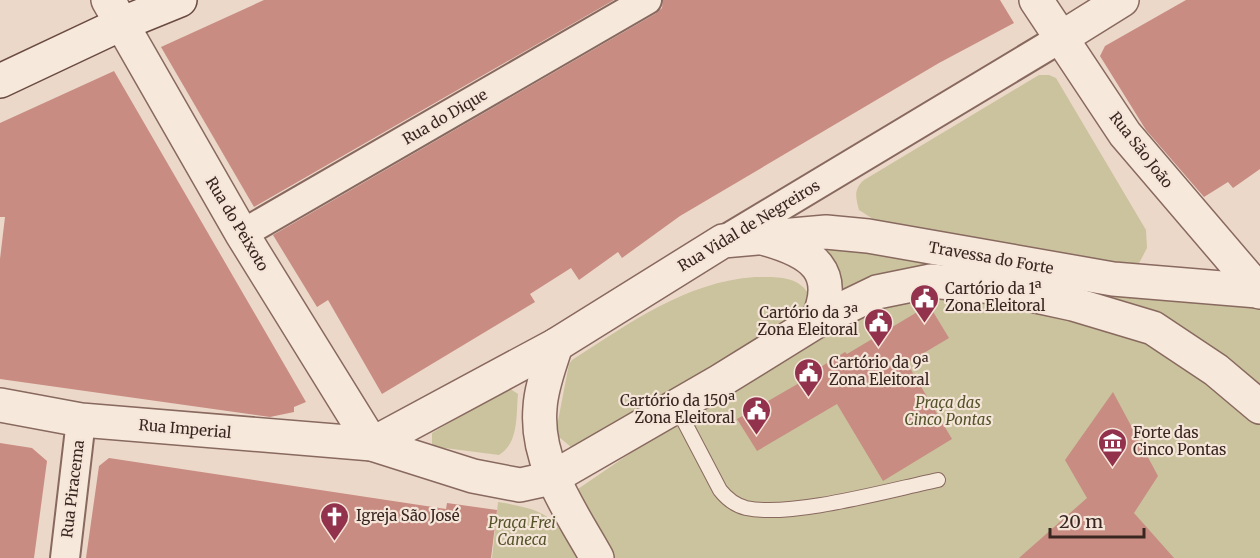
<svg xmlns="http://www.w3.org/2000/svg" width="1260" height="558" font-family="Merriweather,serif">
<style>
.green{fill:#cac39d}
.building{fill:#c88c82}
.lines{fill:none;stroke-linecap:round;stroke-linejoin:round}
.service-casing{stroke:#88695f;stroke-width:16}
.minor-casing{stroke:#88695f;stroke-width:32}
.tertiary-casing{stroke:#88695f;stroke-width:36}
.secondary-casing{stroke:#6a4b42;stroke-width:36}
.service{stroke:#f7e8dc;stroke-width:14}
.minor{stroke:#f7e8dc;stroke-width:28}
.tertiary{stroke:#f7e8dc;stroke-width:33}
.secondary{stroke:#f7e8dc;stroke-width:33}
.labels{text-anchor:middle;stroke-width:4.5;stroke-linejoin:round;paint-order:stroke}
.street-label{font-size:15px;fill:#392621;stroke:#f4e5d8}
.poi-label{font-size:15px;fill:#392621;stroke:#f4e5d8;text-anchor:start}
.park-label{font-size:15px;font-style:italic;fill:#545329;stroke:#f4e5d8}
</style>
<rect width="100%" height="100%" fill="#ecd8c9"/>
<g class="green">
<path d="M 1039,75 L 1049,75 L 1056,78 L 1146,230 L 1147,248 L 1136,269 L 1120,273 L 873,219 L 859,210 C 856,199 853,189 864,180 Z"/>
<path d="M 795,241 L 1249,300 L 1260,308 L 1260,558 L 612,558 L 575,491 L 717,394 L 828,327 Z"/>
<path d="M 755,277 C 774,277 799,275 809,295 L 802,316 L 576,447 L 571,447 L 559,437 L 557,426 L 569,364 L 572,360 C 630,323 685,282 755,277 Z"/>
<path d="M 509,388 L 518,394 C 516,415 519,443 499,455 L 437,447 L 432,444 L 432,433 Z"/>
<path d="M 498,502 C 547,510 554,516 579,558 L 492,558 Z"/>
</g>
<g class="building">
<path d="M 264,0 L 614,0 L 254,207 L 161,47 Z"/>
<path d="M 663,0 L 1000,0 L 1014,23 L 939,63 L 680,216 L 622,258 L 618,252 L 579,280 L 571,268 L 530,294 L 535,302 L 382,394 L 328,300 L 317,307 L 273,235 L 655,14 L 662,8 Z"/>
<path d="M 1186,0 L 1260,0 L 1260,169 L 1233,188 L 1228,182 L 1204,197 L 1146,130 L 1100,56 L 1105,46 Z"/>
<path d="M 114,71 L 306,402 L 294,407 L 294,412 L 270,417 L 0,379 L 0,259 L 5,217 L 0,217 L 0,123 Z"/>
<path d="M 929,305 L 949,338 L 907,363 L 952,439 L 883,481 L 837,404 L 757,451 L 737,419 L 820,371 L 819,368 L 845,352 L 847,354 Z"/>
<path d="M 1113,392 L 1158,476 L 1134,513 L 1174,558 L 1019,558 L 1087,498 L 1065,460 Z"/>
<path d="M 0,443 L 32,448 L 47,461 L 34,558 L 0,558 Z"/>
<path d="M 109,458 L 446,509 L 447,503 L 497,510 L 491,558 L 86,558 L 99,466 Z"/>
</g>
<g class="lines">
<defs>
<path id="service" d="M 676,406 L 720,490 C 727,499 734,505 746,508 C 791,518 890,490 938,480"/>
<g id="minor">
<path d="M 242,234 L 647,0"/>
<path d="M 723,241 L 1061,38"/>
<path d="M 65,558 L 81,420"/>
</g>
<g id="tertiary">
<path d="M 108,0 L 242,234 L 372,444"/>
<path d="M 1036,0 L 1125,134 L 1260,292"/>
<path d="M 1061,38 L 1122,0"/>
<path d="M 766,239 C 812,252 840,271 817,321"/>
<path d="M 556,345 C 550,365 541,387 540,408 C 535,463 572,513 597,558"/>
<path d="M 0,405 L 81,420 L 372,444 L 473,476 L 520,485 L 552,478 L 720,381 L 817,321 L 877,292 L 931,281 L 994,287 L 1073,304 L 1153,328 L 1216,370 L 1260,407"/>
<path d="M 372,444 L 556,345 L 723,241 L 826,232 L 868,236 L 1113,279 L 1258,291"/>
</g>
<path id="secondary" d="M 0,81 L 121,24 L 180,0"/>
</defs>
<use href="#service" class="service-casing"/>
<use href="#minor" class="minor-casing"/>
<use href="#tertiary" class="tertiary-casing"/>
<use href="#secondary" class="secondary-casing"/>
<use href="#service" class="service"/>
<use href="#minor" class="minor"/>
<use href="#tertiary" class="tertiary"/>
<use href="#secondary" class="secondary"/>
</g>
<defs>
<symbol id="civic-pin" viewBox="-11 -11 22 30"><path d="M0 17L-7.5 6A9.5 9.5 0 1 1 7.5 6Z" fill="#93324d" stroke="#f4e5d8"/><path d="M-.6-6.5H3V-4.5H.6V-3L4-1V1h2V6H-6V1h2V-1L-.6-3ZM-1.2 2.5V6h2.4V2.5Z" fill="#fff"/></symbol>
<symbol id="museum-pin" viewBox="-11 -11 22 30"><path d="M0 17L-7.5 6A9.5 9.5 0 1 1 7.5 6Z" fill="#93324d" stroke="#f4e5d8"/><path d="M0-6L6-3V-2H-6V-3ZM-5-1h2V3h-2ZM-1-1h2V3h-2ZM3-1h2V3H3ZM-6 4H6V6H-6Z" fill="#fff"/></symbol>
<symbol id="church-pin" viewBox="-11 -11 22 30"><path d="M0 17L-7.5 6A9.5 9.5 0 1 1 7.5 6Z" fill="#93324d" stroke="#f4e5d8"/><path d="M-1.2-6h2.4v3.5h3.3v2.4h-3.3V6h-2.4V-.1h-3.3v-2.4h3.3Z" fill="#fff"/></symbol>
</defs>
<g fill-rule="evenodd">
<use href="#civic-pin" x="908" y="282" width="33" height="45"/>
<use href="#civic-pin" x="862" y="306" width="33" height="45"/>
<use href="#civic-pin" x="792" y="356" width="33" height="45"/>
<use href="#civic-pin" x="740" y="394" width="33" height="45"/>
<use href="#museum-pin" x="1096" y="426" width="33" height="45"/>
<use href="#church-pin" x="318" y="500" width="33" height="45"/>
</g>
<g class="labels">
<g class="street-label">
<text transform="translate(445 117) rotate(-30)" y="5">Rua do Dique</text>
<text transform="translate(1141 150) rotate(52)" y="5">Rua São João</text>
<text transform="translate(237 224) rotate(59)" y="5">Rua do Peixoto</text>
<text transform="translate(749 226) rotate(-31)" y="5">Rua Vidal de Negreiros</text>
<text transform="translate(991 258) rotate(10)" y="5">Travessa do Forte</text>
<text transform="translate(185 429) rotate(5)" y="5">Rua Imperial</text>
<text transform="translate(73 489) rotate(-83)" y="5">Rua Piracema</text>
</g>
<g class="poi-label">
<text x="945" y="294">Cartório da 1ª<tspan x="945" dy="17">Zona Eleitoral</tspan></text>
<text x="858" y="318" text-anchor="end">Cartório da 3ª<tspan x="858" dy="17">Zona Eleitoral</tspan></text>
<text x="829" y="368">Cartório da 9ª<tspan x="829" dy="17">Zona Eleitoral</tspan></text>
<text x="735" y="406" text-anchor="end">Cartório da 150ª<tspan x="735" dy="17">Zona Eleitoral</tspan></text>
<text x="1133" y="438">Forte das<tspan x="1133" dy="17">Cinco Pontas</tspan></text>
<text x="356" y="521">Igreja São José</text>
</g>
<g class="park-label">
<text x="948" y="408">Praça das<tspan x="948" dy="17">Cinco Pontas</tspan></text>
<text x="522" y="528">Praça Frei<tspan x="522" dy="17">Caneca</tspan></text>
</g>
</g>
<path d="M1050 528v9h94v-9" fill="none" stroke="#392621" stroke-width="3"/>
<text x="1059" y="528" font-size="18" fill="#392621" stroke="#f4e5d8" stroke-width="4.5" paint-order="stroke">20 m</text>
</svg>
